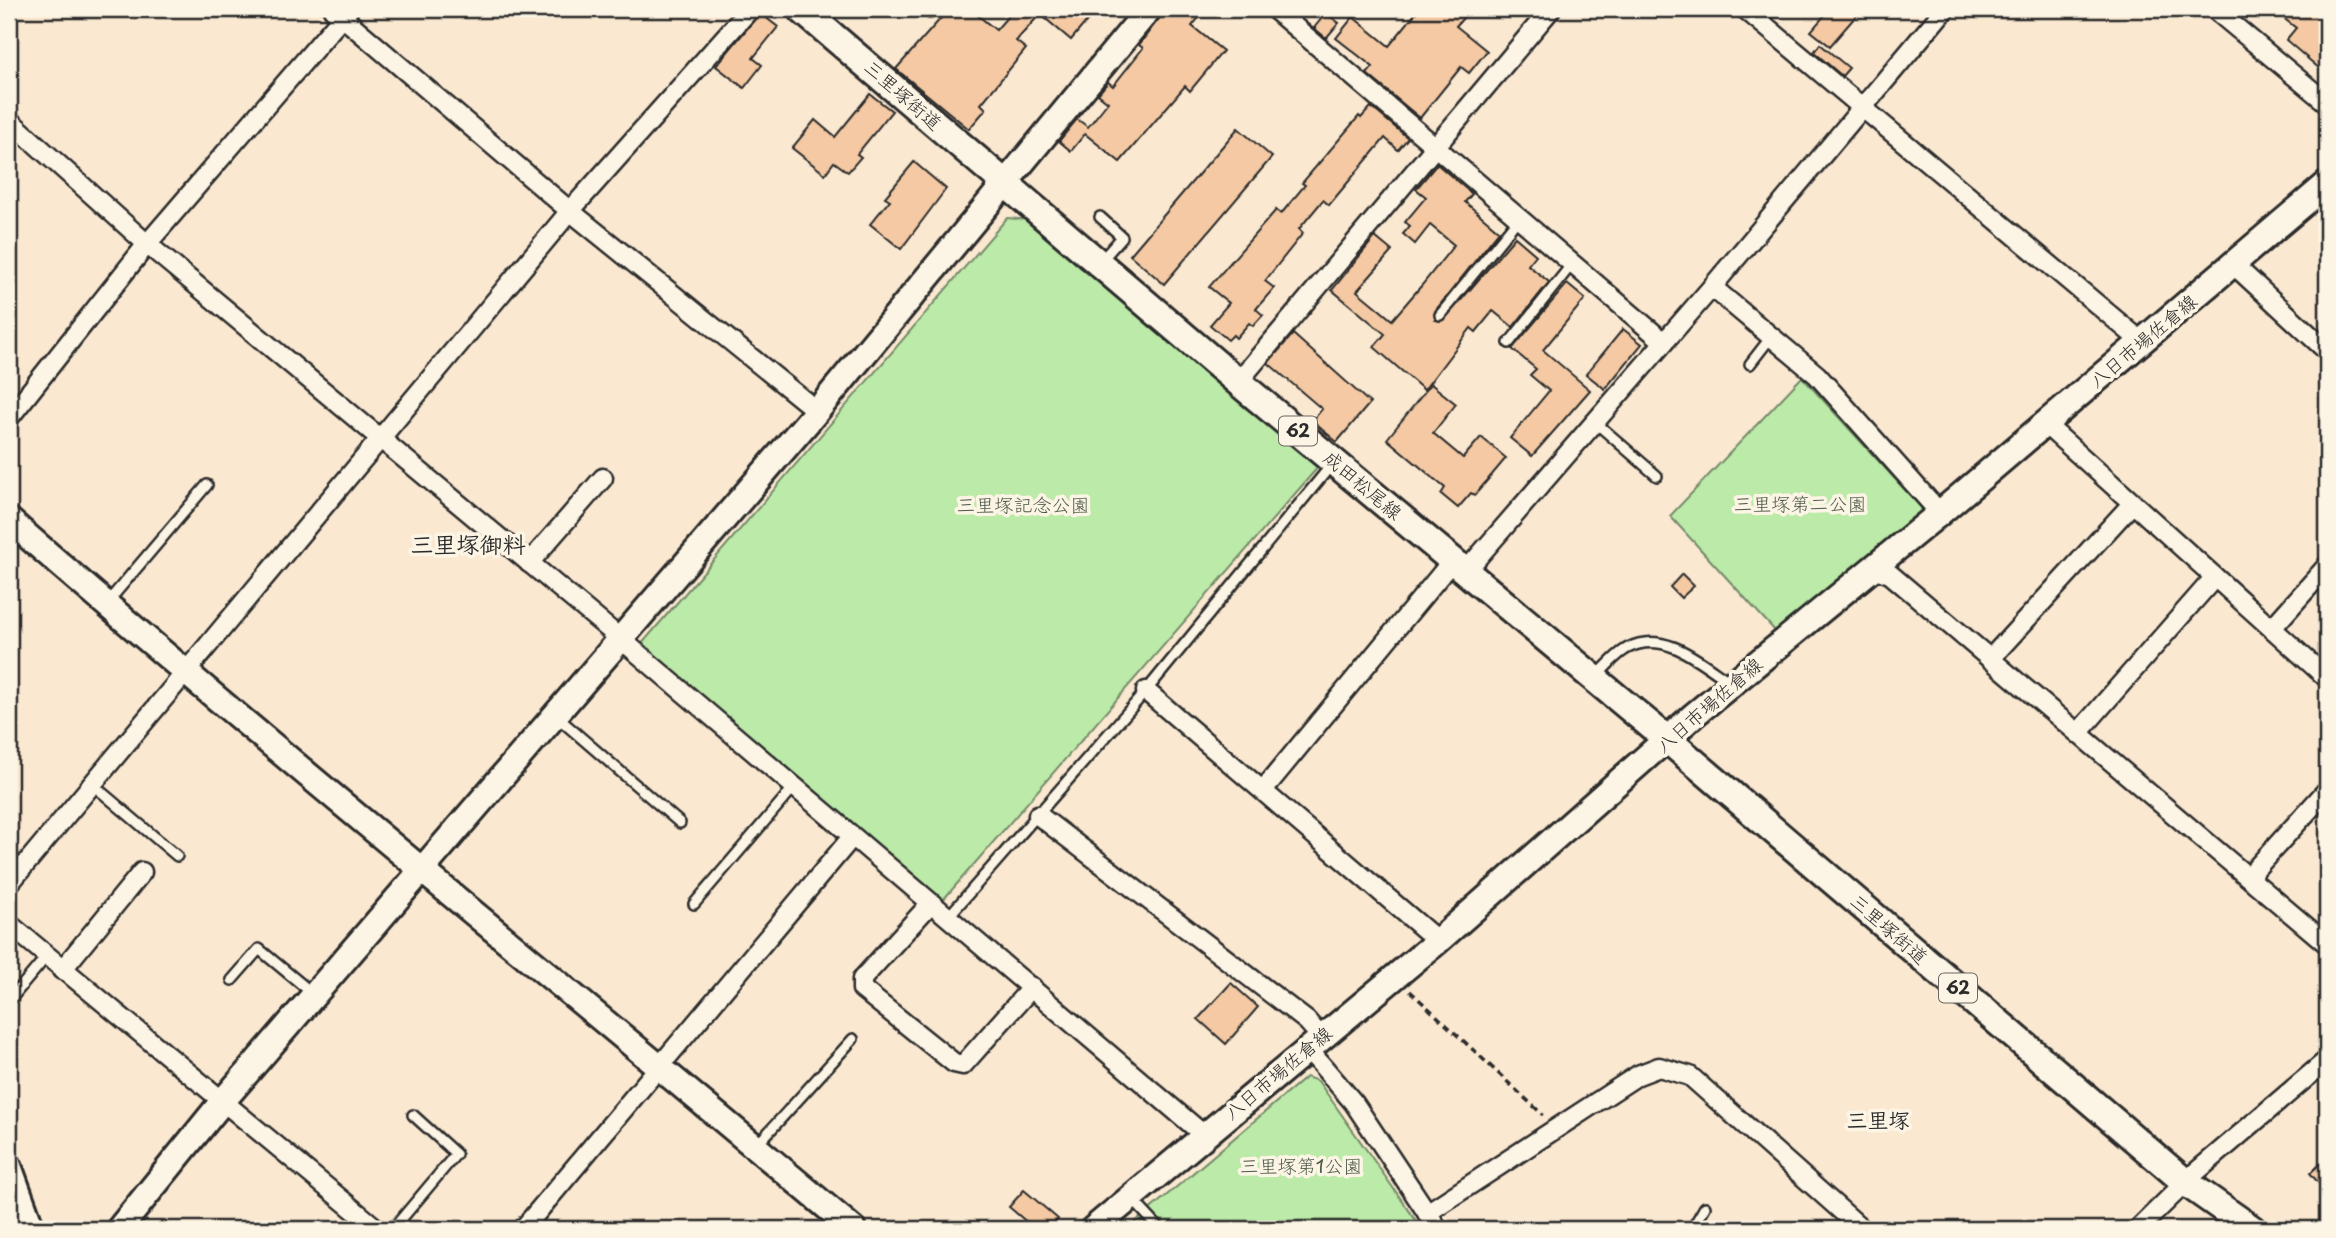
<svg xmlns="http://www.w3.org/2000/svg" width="2336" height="1238" font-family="'Playpen Sans','Klee One',sans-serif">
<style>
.green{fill:#bceaa8;stroke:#748a6a;stroke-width:2}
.building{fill:#f4c9a3;stroke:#2b2b2b;stroke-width:2}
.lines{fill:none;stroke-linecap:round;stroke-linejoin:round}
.lane-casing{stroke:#2b2b2b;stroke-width:14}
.street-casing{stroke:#2b2b2b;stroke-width:23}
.secondary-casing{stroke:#2b2b2b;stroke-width:30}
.primary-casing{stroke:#2b2b2b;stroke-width:32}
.path{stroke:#2b2b2b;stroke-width:3.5;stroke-dasharray:7 5;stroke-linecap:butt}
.lane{stroke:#fcf5e5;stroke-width:9}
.street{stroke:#fcf5e5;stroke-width:18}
.secondary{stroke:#fcf5e5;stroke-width:24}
.primary{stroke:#fcf5e5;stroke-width:26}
.labels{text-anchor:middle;stroke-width:7;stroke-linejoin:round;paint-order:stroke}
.shield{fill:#fcf5e5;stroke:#6a6863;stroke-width:2}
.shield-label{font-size:18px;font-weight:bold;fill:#2b2b2b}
.street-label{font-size:19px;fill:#2b2b2b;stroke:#fcf5e5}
.park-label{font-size:19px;fill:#4f5b4a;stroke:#fcf5e5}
.neighbourhood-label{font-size:21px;font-weight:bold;fill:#2b2b2b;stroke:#fcf5e5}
.quarter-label{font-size:23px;font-weight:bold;fill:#2b2b2b;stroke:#fcf5e5}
</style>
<rect width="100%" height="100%" fill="#fae8d1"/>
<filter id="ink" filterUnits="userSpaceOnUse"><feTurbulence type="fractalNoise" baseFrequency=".0143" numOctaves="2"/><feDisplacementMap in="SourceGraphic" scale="14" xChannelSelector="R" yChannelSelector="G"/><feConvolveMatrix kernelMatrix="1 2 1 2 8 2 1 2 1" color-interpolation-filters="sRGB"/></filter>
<g filter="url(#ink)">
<g class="green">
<path d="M 1007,218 L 1029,220 L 1319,466 L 943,900 L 640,646 Z"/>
<path d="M 1802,377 L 1924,511 L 1777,633 L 1670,516 Z"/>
<path d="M 1306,1077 L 1318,1081 L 1422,1229 L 1127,1229 Z"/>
</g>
<g class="building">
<path d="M 949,9 L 970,9 L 996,30 L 1014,9 L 1097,9 L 1071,40 L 1040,14 L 1016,41 L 1026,49 L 981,104 L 986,109 L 969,129 L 896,69 Z"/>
<path d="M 1166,9 L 1206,9 L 1192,26 L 1223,51 L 1190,91 L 1185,86 L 1120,162 L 1085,134 L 1071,151 L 1059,141 L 1077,119 L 1088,127 L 1108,102 L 1098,94 L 1108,82 L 1113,86 L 1143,48 L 1139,45 Z"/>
<path d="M 1419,9 L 1471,9 L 1456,26 L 1487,51 L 1469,73 L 1461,67 L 1420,118 L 1367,74 L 1373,67 L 1336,38 L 1353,17 L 1389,46 Z"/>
<path d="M 1830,9 L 1862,9 L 1830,46 L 1811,31 Z"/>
<path d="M 2272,9 L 2327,9 L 2327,75 L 2286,40 L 2296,28 Z"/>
<path d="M 760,13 L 778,27 L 753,58 L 762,65 L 744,88 L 716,66 Z"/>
<path d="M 1326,13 L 1339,23 L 1326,38 L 1314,28 Z"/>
<path d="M 1820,44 L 1849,68 L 1842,76 L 1814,52 Z"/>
<path d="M 870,94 L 892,111 L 857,154 L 861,157 L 848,172 L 834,162 L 825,174 L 792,148 L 815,120 L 835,137 Z"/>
<path d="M 1371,107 L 1408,138 L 1398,150 L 1385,138 L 1329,205 L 1323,200 L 1299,229 L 1303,233 L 1265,281 L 1274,288 L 1256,309 L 1263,315 L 1253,326 L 1249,323 L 1236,338 L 1233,335 L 1228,340 L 1210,325 L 1229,303 L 1209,287 L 1276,210 L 1281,214 L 1305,185 L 1302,183 L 1359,116 L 1361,118 Z"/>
<path d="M 1238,128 L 1272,157 L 1164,284 L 1130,255 Z"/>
<path d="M 914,162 L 946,189 L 901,249 L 870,224 L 890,200 L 885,197 Z"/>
<path d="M 1437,164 L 1472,194 L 1465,202 L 1499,231 L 1435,311 L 1435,320 L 1445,319 L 1515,237 L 1536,255 L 1528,265 L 1549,282 L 1513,327 L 1493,311 L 1476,332 L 1471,328 L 1424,390 L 1374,347 L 1385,334 L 1332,290 L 1375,237 L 1392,251 L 1357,291 L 1392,320 L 1422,285 L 1454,245 L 1430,225 L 1415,244 L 1403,234 L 1410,226 L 1405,222 L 1426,197 L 1416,189 Z"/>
<path d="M 1567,284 L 1585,299 L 1543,350 L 1590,390 L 1532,456 L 1510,438 L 1549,391 L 1530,375 L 1536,369 L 1512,349 Z"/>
<path d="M 1623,329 L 1642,344 L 1605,389 L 1586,374 Z"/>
<path d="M 1293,334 L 1370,403 L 1337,442 L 1312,421 L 1322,409 L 1268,363 Z"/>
<path d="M 1431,384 L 1456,404 L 1433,433 L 1463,458 L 1481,437 L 1506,458 L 1475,495 L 1471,493 L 1458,508 L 1441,494 L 1445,488 L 1387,439 Z"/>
<path d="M 1682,574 L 1694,586 L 1681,598 L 1670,587 Z"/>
<path d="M 1231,983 L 1258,1007 L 1226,1044 L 1198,1019 Z"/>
<path d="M 2327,1158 L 2327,1193 L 2310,1173 Z"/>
<path d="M 1024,1190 L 1058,1219 L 1049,1229 L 1035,1229 L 1009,1207 Z"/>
</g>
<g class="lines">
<defs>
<g id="lane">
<path d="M 925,9 L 930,13"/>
<path d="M 1100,262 L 1122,237 L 1100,217"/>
<path d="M 1440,315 L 1519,218"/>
<path d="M 1509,343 L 1572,264"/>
<path d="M 1750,364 L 1771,337"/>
<path d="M 1595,422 L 1657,476"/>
<path d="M 107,603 L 207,485"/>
<path d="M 1596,677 C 1605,668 1616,654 1628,648 C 1665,629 1701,663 1730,682"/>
<path d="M 556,716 L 680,823"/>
<path d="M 92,784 L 177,856"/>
<path d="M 694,904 L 794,787"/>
<path d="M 948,917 L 1146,691 L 1333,463"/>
<path d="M 232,980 L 259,949 L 312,993"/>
<path d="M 9,1001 L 46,957"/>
<path d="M 757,1145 L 853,1039"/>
<path d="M 1132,1199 L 1160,1229"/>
<path d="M 393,1229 L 456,1154 L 413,1115"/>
<path d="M 1692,1229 L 1705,1207"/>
</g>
<g id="street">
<path d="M 333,9 L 570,211 L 817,411"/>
<path d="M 1274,9 L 1664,342"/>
<path d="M 1745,9 L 2142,342"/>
<path d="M 2214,9 L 2327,103"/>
<path d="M 9,120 L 147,244 L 622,640 L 1204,1135"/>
<path d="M 2234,265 L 2327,351"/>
<path d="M 1712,287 L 1817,375 L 1940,513"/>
<path d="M 1238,382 L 1551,9"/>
<path d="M 9,418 L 147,244 L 349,9"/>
<path d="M 2045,424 L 2327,678"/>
<path d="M 529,563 L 603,478"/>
<path d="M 1873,568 L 1890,574 L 2327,944"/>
<path d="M 1465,572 L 1712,287 L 1945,9"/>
<path d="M 2272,628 L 2327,566"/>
<path d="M 1990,659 L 2131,505"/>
<path d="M 1146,691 L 1438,941"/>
<path d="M 2079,732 L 2214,578"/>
<path d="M 1264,789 L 1452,561"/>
<path d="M 1038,815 L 1307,1021 L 1321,1037"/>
<path d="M 2249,876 L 2327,790"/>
<path d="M 9,884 L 570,211 L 750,9"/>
<path d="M 931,903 L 862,979 L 862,989 L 954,1063 L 963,1065 L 1032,987"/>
<path d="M 9,924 L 377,1229"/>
<path d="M 62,970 L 142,872"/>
<path d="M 1308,1049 L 1354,1103 L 1438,1229"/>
<path d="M 1427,1213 L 1638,1075 L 1659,1067 L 1690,1076 L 1862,1229"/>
<path d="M 523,1229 L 852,837"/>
<path d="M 2138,1229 L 2196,1172 L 2327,1060"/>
</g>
<g id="secondary">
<path d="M 9,520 C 286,762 572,992 853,1229"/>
<path d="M 9,1166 L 32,1229"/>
<path d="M 119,1229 L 222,1102 L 817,411 L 1149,9"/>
<path d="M 1093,1229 L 1438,941 L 1694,715 L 1940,513 L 2327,184"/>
</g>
<path id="primary" d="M 801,9 L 1238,382 L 1668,740 L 2185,1182 L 2252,1229"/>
</defs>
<use href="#lane" class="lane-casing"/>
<use href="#street" class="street-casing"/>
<use href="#secondary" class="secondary-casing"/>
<use href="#primary" class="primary-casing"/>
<path class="path" d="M 1410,991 L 1543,1115"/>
<use href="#lane" class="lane"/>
<use href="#street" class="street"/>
<use href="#secondary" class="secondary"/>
<use href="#primary" class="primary"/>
</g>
</g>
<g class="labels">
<g class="shield">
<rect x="1279" y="416.5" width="38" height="29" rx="5"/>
<rect x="1939" y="973.5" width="38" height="29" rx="5"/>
</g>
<g class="shield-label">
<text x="1298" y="437">62</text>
<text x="1958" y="994">62</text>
</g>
<g class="street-label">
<text transform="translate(903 95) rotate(41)" y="7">三里塚街道</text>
<text transform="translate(2143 341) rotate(-40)" y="7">八日市場佐倉線</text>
<text transform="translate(1363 485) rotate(40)" y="7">成田松尾線</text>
<text transform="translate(1709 705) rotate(-41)" y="7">八日市場佐倉線</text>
<text transform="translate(1889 929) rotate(41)" y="7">三里塚街道</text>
<text transform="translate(1278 1073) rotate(-40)" y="7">八日市場佐倉線</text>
</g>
<g class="park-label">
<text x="1800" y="511">三里塚第二公園</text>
<text x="1023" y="512">三里塚記念公園</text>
<text x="1301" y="1173">三里塚第1公園</text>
</g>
<g class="neighbourhood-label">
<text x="1878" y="1128">三里塚</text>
</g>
<g class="quarter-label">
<text x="468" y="553">三里塚御料</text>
</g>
</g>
<rect width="2336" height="1238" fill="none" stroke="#fcf5e5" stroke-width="35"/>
<rect x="18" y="18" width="2301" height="1203" fill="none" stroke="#2b2b2b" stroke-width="2.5" filter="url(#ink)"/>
</svg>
